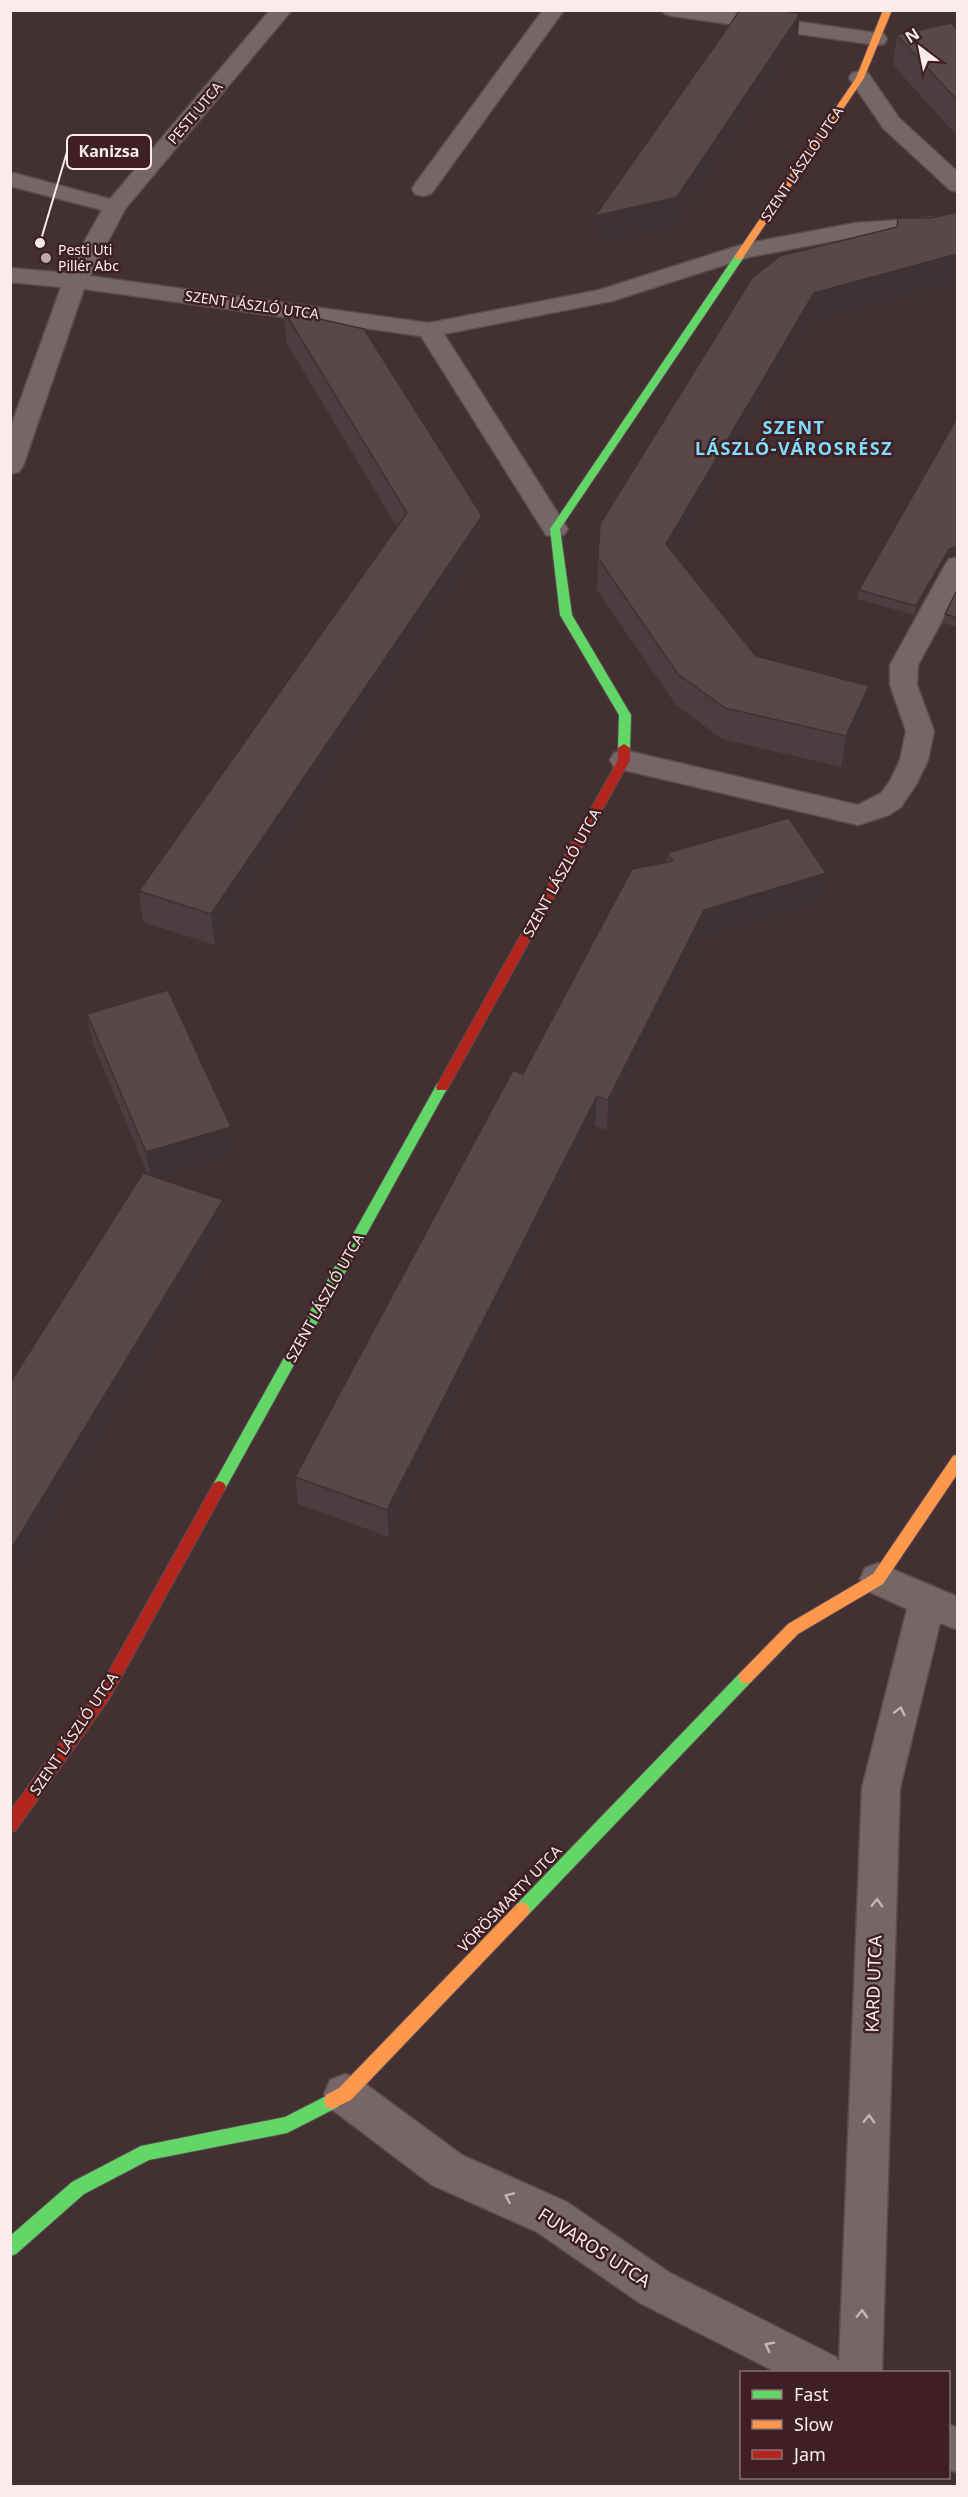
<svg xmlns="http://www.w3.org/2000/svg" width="968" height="2497" font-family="'Noto Sans',sans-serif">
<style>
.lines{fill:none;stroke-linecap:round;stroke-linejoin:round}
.street-casing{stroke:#5a4c4e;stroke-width:3}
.fast-casing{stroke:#5a4c4e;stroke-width:2}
.slow-casing{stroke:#5a4c4e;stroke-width:2}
.jam-casing{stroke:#5a4c4e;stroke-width:2}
.street{fill:#756668;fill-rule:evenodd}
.fast{fill:#63d668;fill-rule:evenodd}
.slow{fill:#ff974d;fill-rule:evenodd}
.jam{fill:#b3261e;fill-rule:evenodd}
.wall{fill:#4c3e40}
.shaded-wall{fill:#3e3234}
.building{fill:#58484a;stroke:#3e3234;stroke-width:1.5}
.oneway{stroke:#c6b6b7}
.poi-dot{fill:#bbaaab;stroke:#3e1f23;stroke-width:2}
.labels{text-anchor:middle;stroke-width:5;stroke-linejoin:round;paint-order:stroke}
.far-street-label{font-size:14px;fill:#fcebec;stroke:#3e1f23}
.far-poi-label{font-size:14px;fill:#fcebec;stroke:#3e1f23;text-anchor:start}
.street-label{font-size:15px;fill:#fcebec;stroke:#3e1f23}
.far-district-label{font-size:18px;font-weight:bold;letter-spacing:1.5px;fill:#7edcfc;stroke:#3e1f23}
.near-street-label{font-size:18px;fill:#fcebec;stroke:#3e1f23}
.leader{fill:none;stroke:#fcebec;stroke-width:2}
.callout-dot{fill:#fcebec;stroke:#3e1f23;stroke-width:2}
.callout{fill:#3e1f23;stroke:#fcebec;stroke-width:2}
.callout-label{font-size:16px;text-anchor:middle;font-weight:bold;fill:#fcebec}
</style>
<rect width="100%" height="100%" fill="#423033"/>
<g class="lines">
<defs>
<g id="street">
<path d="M 270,10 L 292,10 L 125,209 L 90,276 L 429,323 L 599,290 L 744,244 L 855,223 L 958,216 L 958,230 L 855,237 L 749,257 L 612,301 L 444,334 L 568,529 L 564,535 L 555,537 L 546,535 L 421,336 L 84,289 L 23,466 L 19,472 L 10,474 L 10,429 L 61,287 L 10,282 L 10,268 L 67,273 L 102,210 L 10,186 L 10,172 L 110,199 Z"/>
<path d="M 543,10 L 564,10 L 431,194 L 423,196 L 415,194 L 412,189 L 415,184 Z"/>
<path d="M 662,10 L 720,10 L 876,33 L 884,34 L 887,39 L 884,44 L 876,45 L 672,16 L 665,14 Z"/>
<path d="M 860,71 L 868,73 L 899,118 L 958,172 L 958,192 L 950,190 L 883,128 L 849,78 L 852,73 Z"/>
<path d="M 958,557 L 958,591 L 918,665 L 917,685 L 934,731 L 928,760 L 917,783 L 901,807 L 889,815 L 858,825 L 624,770 L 614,767 L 610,760 L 614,753 L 624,750 L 858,805 L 881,793 L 890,781 L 900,760 L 906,731 L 890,685 L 890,665 L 945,565 L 949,559 Z"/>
<path d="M 878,1563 L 958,1597 L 958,1630 L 940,1623 L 900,1788 L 882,2372 L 776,2372 L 640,2303 L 537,2232 L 432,2185 L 330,2108 L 324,2094 L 330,2080 L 345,2074 L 360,2080 L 462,2155 L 567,2202 L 670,2273 L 836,2357 L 839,2362 L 862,1788 L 907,1609 L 865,1590 L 860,1579 L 865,1568 Z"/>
<path d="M 948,2424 L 958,2428 L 958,2473 L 948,2469 Z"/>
</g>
<g id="fast">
<path d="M 739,254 L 744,257 L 560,529 L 572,615 L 631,715 L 630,748 L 624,752 L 618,748 L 619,715 L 560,615 L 550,529 L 734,257 Z"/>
<path d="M 442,1082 L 448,1087 L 224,1491 L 219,1493 L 214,1491 L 212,1487 L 214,1483 L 437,1084 Z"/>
<path d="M 746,1670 L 751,1672 L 754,1677 L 751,1682 L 528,1915 L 522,1918 L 516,1915 L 514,1910 L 516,1905 L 741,1672 Z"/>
<path d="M 332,2093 L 338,2095 L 340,2101 L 338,2107 L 287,2133 L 149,2160 L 84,2194 L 16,2254 L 10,2256 L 10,2236 L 72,2182 L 141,2146 L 285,2117 Z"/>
</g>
<g id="slow">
<path d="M 883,10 L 892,10 L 864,78 L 742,259 L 736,259 L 734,257 L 856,78 Z"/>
<path d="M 958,1454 L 958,1473 L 883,1584 L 798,1634 L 751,1682 L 746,1684 L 741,1682 L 738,1677 L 741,1672 L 788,1624 L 873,1574 L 953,1456 Z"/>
<path d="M 522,1902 L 528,1905 L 530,1910 L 528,1915 L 351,2100 L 332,2109 L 326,2107 L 324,2101 L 326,2095 L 339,2088 L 516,1905 Z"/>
</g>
<g id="jam">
<path d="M 624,744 L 630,748 L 630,760 L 447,1090 L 437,1090 L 436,1087 L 618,760 L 618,748 Z"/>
<path d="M 219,1481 L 224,1483 L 226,1487 L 224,1491 L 109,1699 L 16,1830 L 10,1832 L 10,1811 L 99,1689 L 214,1483 Z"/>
</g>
</defs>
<use href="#street" class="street-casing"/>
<use href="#fast" class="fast-casing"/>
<use href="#slow" class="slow-casing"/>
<use href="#jam" class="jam-casing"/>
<use href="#street" class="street"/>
<use href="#fast" class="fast"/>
<use href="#slow" class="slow"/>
<use href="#jam" class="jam"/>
</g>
<g class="wall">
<path d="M 957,30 L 957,136 L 893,65 L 897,35 Z"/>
<path d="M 752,278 L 957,283 L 811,324 L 675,556 L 756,656 L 869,686 L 864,718 L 841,767 L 722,739 L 676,705 L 597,590 L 598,558 Z"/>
<path d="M 284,311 L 482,547 L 215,945 L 143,922 L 139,891 L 397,527 L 286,342 Z"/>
<path d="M 947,558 L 915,615 L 857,599 L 859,590 Z"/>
<path d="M 957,590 L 957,627 L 943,623 L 945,614 Z"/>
<path d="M 667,853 L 822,904 L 701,940 L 607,1130 L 595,1126 L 389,1537 L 298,1504 L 295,1477 L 523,1074 L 666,863 Z"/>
<path d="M 87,1014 L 234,1156 L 161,1179 L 223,1200 L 227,1229 L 148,1174 L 93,1044 Z"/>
</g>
<g class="shaded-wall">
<path d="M 800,14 L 797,45 L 675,228 L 594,247 L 595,216 Z"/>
<path d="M 957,254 L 957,283 L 811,324 L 664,575 L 666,544 L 814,293 Z"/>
<path d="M 482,516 L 482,547 L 215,945 L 211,914 Z"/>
<path d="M 957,547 L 957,556 L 947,558 L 915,615 L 916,606 L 949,549 Z"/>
<path d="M 869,686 L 864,718 L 841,767 L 846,736 Z"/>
<path d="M 826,873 L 822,904 L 701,940 L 607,1130 L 608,1100 L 704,910 Z"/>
<path d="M 597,1096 L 595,1126 L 389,1537 L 387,1510 Z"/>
<path d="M 231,1127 L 234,1156 L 151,1182 L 146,1152 Z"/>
<path d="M 223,1200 L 227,1229 L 10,1591 L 10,1551 Z"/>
</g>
<g class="building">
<path d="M 740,10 L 781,10 L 800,14 L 677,197 L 595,216 Z"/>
<path d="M 951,23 L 957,30 L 957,100 L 897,35 Z"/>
<path d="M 957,212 L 957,254 L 814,293 L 666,544 L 756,656 L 869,686 L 846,736 L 725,708 L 678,674 L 598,558 L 600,524 L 752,278 L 780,256 L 897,227 L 898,218 L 931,218 Z"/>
<path d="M 284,311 L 364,329 L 482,516 L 211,914 L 139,891 L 407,513 Z"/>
<path d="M 957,418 L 957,547 L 949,549 L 916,606 L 859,590 Z"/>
<path d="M 957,590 L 957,618 L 945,614 Z"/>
<path d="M 789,818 L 826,873 L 704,910 L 608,1100 L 597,1096 L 387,1510 L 295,1477 L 513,1070 L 523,1074 L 632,869 L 673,861 L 667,853 Z"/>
<path d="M 168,990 L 231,1127 L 146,1152 L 87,1014 Z"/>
<path d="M 143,1173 L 223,1200 L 10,1551 L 10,1383 Z"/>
</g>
<defs><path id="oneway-chevron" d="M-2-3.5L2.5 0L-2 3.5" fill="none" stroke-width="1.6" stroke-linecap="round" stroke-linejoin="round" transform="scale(1.5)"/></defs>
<g class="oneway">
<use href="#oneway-chevron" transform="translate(900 1711) rotate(-76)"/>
<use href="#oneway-chevron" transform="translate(877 1903) rotate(-88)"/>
<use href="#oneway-chevron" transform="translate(869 2119) rotate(-88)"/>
<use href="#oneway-chevron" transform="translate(509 2197) rotate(-156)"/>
<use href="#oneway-chevron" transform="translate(862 2314) rotate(-88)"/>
<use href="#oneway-chevron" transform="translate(769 2346) rotate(-153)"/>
</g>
<circle class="poi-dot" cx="46" cy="258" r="6"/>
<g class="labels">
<g class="far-street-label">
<text transform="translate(195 113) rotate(-50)" y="5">PESTI UTCA</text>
<text transform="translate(802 164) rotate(-56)" y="5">SZENT LÁSZLÓ UTCA</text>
<text transform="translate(252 305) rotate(8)" y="5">SZENT LÁSZLÓ UTCA</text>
</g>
<g class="far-poi-label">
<text x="58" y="255">Pesti Uti<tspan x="58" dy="16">Pillér Abc</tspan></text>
</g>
<g class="street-label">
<text transform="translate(562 873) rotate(-61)" y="5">SZENT LÁSZLÓ UTCA</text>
<text transform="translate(325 1298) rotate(-61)" y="5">SZENT LÁSZLÓ UTCA</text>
<text transform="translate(74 1734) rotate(-56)" y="5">SZENT LÁSZLÓ UTCA</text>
<text transform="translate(510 1899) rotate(-46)" y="5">VÖRÖSMARTY UTCA</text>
</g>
<g class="far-district-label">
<text x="794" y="434">SZENT<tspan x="794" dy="21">LÁSZLÓ-VÁROSRÉSZ</tspan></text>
</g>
<g class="near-street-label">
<text transform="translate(874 1984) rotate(-88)" y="6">KARD UTCA</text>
<text transform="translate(594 2248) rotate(33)" y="6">FUVAROS UTCA</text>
</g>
</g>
<path class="leader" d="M40 243L67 152"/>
<circle class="callout-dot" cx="40" cy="243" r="6"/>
<rect class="callout" x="67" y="135" width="84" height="34" rx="6"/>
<g class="callout-label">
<text x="109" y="157">Kanizsa</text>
</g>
<rect width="968" height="2497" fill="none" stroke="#fcebec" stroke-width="24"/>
<rect x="740" y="2371" width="210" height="108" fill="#3e1f23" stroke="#8a7173" stroke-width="1.5"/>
<rect x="752" y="2390" width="30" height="9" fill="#63d668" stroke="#8a7173" stroke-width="1.5"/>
<text x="794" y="2401" font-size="18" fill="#fcebec">Fast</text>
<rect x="752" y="2420" width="30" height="9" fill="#ff974d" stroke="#8a7173" stroke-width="1.5"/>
<text x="794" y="2431" font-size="18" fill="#fcebec">Slow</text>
<rect x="752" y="2450" width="30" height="9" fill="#b3261e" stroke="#8a7173" stroke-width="1.5"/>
<text x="794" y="2461" font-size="18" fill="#fcebec">Jam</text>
<g transform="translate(920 48) rotate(328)" stroke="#3e1f23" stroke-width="4.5" paint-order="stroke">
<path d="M0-4.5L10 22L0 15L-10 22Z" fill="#fcebec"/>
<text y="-9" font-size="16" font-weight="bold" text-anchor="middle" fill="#fcebec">N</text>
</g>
</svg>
